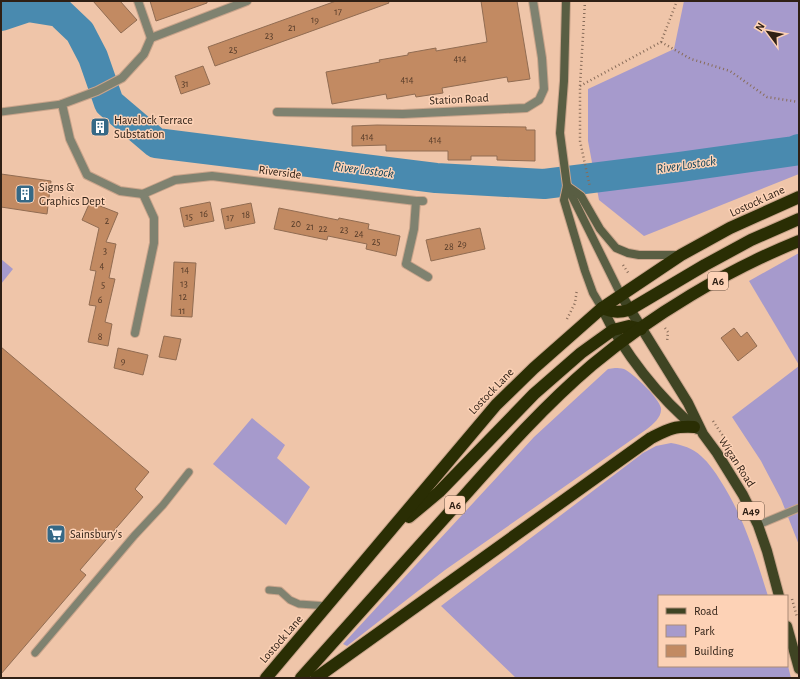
<svg xmlns="http://www.w3.org/2000/svg" width="800" height="679" font-family="'Alegreya Sans',sans-serif">
<style>
.green{fill:#a69acc}
.lines{fill:none;stroke-linecap:round;stroke-linejoin:round}
.river{stroke:#498aaf;stroke-width:30}
.building{fill:#c28a62;stroke:#916c52}
.lane-casing{stroke:#c9a48b;stroke-width:9}
.street-casing{stroke:#c9a48b;stroke-width:10}
.secondary-casing{stroke:#c9a48b;stroke-width:10}
.primary-casing{stroke:#c9a48b;stroke-width:12}
.highway-casing{stroke:#c9a48b;stroke-width:14}
.path{stroke:#886c59;stroke-width:2.5;stroke-dasharray:1 3;stroke-linecap:butt}
.lane{stroke:#7f8270;stroke-width:7}
.street{stroke:#7f8270;stroke-width:8}
.secondary{stroke:#595e43;stroke-width:8}
.primary{stroke:#3f4423;stroke-width:10}
.highway{stroke:#2a2e04;stroke-width:12}
.labels{text-anchor:middle;stroke-width:3;stroke-linejoin:round;paint-order:stroke}
.number-label{font-size:10px;fill:#543a28}
.shield{fill:#fdd2b6;stroke:#6d5545;stroke-width:1}
.shield-label{font-size:11px;font-weight:bold;fill:#2f2015}
.street-label{font-size:12px;fill:#2f2015;stroke:#fdd2b6}
.poi-label{font-size:12px;fill:#2f2015;stroke:#fdd2b6;text-anchor:start}
.water-label{font-size:13px;font-style:italic;fill:#08405a;stroke:#fdd2b6}
</style>
<rect width="100%" height="100%" fill="#efc5a9"/>
<g class="green">
<path d="M 1,1 L 14,1 L 17,10 L 1,16 Z"/>
<path d="M 684,1 L 799,1 L 799,174 L 644,236 L 599,200 L 588,141 L 588,89 L 674,49 Z"/>
<path d="M 799,253 L 799,365 L 749,281 Z"/>
<path d="M 1,259 L 13,269 L 1,284 Z"/>
<path d="M 799,366 L 799,545 L 781,499 L 761,461 L 732,417 Z"/>
<path d="M 615,368 C 618,368 621,368 624,369 C 633,373 659,398 661,408 C 662,417 653,424 647,429 L 445,570 L 347,646 L 343,644 L 534,437 L 608,369 Z"/>
<path d="M 252,418 L 285,445 L 277,458 L 310,487 L 286,525 L 213,464 Z"/>
<path d="M 671,443 C 682,445 693,448 701,456 C 709,463 715,472 720,480 C 744,517 755,555 768,596 L 659,596 L 659,666 L 787,666 L 787,662 L 791,678 L 516,678 L 441,606 L 643,453 L 656,446 Z"/>
</g>
<g class="lines">
<path class="river" d="M 1,16 L 28,7 L 59,12 L 80,32 L 93,57 L 109,103 L 156,143 L 436,178 L 544,184 L 680,167 L 794,151 L 799,149"/>
</g>
<g class="building">
<path d="M 93,1 L 120,1 L 137,20 L 121,33 Z"/>
<path d="M 150,1 L 207,1 L 207,3 L 156,21 Z"/>
<path d="M 336,1 L 388,1 L 389,3 L 215,66 L 208,47 Z"/>
<path d="M 481,1 L 517,1 L 530,79 L 508,82 L 507,77 L 442,88 L 443,93 L 416,97 L 415,94 L 387,99 L 386,94 L 332,104 L 326,72 L 380,62 L 379,60 L 408,55 L 408,53 L 436,48 L 436,51 L 487,42 Z"/>
<path d="M 203,66 L 210,84 L 181,94 L 175,76 Z"/>
<path d="M 377,125 L 526,127 L 526,130 L 535,130 L 535,161 L 497,160 L 497,156 L 471,156 L 471,160 L 448,160 L 448,151 L 386,151 L 386,145 L 352,146 L 352,126 Z"/>
<path d="M 1,174 L 51,181 L 47,214 L 1,207 Z"/>
<path d="M 90,202 L 118,213 L 106,242 L 116,244 L 109,278 L 115,279 L 105,322 L 112,324 L 108,346 L 88,342 L 96,306 L 89,305 L 96,271 L 90,270 L 99,228 L 82,220 Z"/>
<path d="M 210,202 L 214,221 L 184,227 L 180,208 Z"/>
<path d="M 251,203 L 255,223 L 225,229 L 221,209 Z"/>
<path d="M 279,208 L 338,220 L 339,218 L 369,224 L 368,229 L 400,236 L 396,256 L 366,249 L 367,244 L 328,236 L 327,240 L 274,229 Z"/>
<path d="M 480,228 L 485,249 L 431,261 L 426,240 Z"/>
<path d="M 174,262 L 196,263 L 192,317 L 171,316 Z"/>
<path d="M 734,328 L 741,337 L 747,332 L 757,346 L 738,361 L 721,338 Z"/>
<path d="M 164,336 L 181,339 L 176,360 L 159,357 Z"/>
<path d="M 1,347 L 149,472 L 135,489 L 143,497 L 80,570 L 86,575 L 1,674 Z"/>
<path d="M 118,348 L 148,355 L 143,375 L 114,368 Z"/>
</g>
<g class="lines">
<defs>
<g id="lane">
<path d="M 1,112 L 62,104"/>
<path d="M 758,525 L 799,508"/>
<path d="M 269,590 L 280,591 L 290,600 L 299,604 L 328,606"/>
<path d="M 35,653 L 134,536 L 163,505 L 189,472"/>
</g>
<g id="street">
<path d="M 138,1 L 151,38"/>
<path d="M 247,1 L 151,38 L 144,54 L 122,78 L 97,91 L 62,104 L 70,139 L 87,175 L 120,191 L 143,194 L 175,180 L 212,176 L 416,201 L 423,201"/>
<path d="M 277,112 L 403,114 L 526,108 L 539,100 L 544,89 L 542,58 L 533,1"/>
<path d="M 416,201 L 414,229 L 406,264 L 428,277"/>
<path d="M 135,333 L 154,243 L 154,218 L 143,194"/>
</g>
<g id="secondary">
<path d="M 566,1 L 564,81 L 560,133 L 567,186 L 621,295"/>
<path d="M 567,186 L 581,196 L 600,229 L 616,248 L 628,253 L 639,255 L 679,255"/>
<path d="M 567,186 L 564,200 L 585,271 L 593,293 L 602,308"/>
</g>
<g id="primary">
<path d="M 621,295 L 688,403 L 703,434 L 717,453 L 743,495 L 758,525 L 767,551 L 779,596"/>
<path d="M 602,308 C 623,352 659,398 697,429"/>
<path d="M 787,626 L 799,669"/>
</g>
<g id="highway">
<path d="M 602,308 C 612,312 618,313 629,310 L 705,265 L 751,240 L 799,219"/>
<path d="M 409,517 L 439,492 L 534,394 L 581,353 L 613,330 L 629,326 L 641,329"/>
<path d="M 266,678 L 496,405 L 534,368 L 602,308 L 681,255 L 730,228 L 799,197"/>
<path d="M 301,678 C 355,617 410,556 465,495 C 505,450 545,405 592,365 C 652,315 727,270 799,241"/>
<path d="M 316,678 L 651,438 C 669,429 674,426 694,427"/>
</g>
</defs>
<use href="#lane" class="lane-casing"/>
<use href="#street" class="street-casing"/>
<use href="#secondary" class="secondary-casing"/>
<use href="#primary" class="primary-casing"/>
<use href="#highway" class="highway-casing"/>
<g class="path">
<path d="M 585,1 L 580,86 L 580,141 L 590,187"/>
<path d="M 661,42 L 691,59 L 730,71 L 767,97 L 799,102"/>
<path d="M 580,86 L 661,42 L 677,1"/>
<path d="M 623,265 L 629,274"/>
<path d="M 567,319 L 575,303 L 577,289"/>
<path d="M 665,328 L 668,332 L 667,342"/>
<path d="M 713,421 L 727,442"/>
<path d="M 792,599 L 797,617"/>
</g>
<use href="#lane" class="lane"/>
<use href="#street" class="street"/>
<use href="#secondary" class="secondary"/>
<use href="#primary" class="primary"/>
<use href="#highway" class="highway"/>
</g>
<defs>
<symbol id="building-square" viewBox="-11 -11 22 22"><rect x="-9" y="-9" width="18" height="18" rx="4" fill="#366986" stroke="#fdd2b6"/><path d="M-4-6H4V6H1V3H-1V6H-4ZM-2.5-4.3h1.7v1.8h-1.7ZM.8-4.3h1.7v1.8H.8ZM-2.5-1h1.7V.8h-1.7ZM.8-1h1.7V.8H.8Z" fill="#fff"/></symbol>
<symbol id="supermarket-square" viewBox="-11 -11 22 22"><rect x="-9" y="-9" width="18" height="18" rx="4" fill="#366986" stroke="#fdd2b6"/><path d="M-6-5.5h2.5l.6 2H6L4.5 2H-2.5L-4.4-4H-6ZM-1.5 3.2a1.3 1.3 0 1 0 .1 0ZM3 3.2a1.3 1.3 0 1 0 .1 0Z" fill="#fff"/></symbol>
</defs>
<g fill-rule="evenodd">
<use href="#building-square" x="89" y="116" width="22" height="22"/>
<use href="#building-square" x="14" y="183" width="22" height="22"/>
<use href="#supermarket-square" x="45" y="523" width="22" height="22"/>
</g>
<g class="labels">
<g class="number-label">
<text x="338" y="15">17</text>
<text x="315" y="23">19</text>
<text x="292" y="31">21</text>
<text x="269" y="39">23</text>
<text x="233" y="53">25</text>
<text x="460" y="62">414</text>
<text x="407" y="83">414</text>
<text x="185" y="87">31</text>
<text x="367" y="140">414</text>
<text x="435" y="143">414</text>
<text x="204" y="217">16</text>
<text x="246" y="218">18</text>
<text x="189" y="220">15</text>
<text x="230" y="221">17</text>
<text x="107" y="224">2</text>
<text x="296" y="227">20</text>
<text x="310" y="230">21</text>
<text x="323" y="232">22</text>
<text x="344" y="233">23</text>
<text x="359" y="237">24</text>
<text x="376" y="245">25</text>
<text x="462" y="247">29</text>
<text x="449" y="250">28</text>
<text x="105" y="254">3</text>
<text x="102" y="269">4</text>
<text x="185" y="273">14</text>
<text x="184" y="287">13</text>
<text x="103" y="288">5</text>
<text x="183" y="300">12</text>
<text x="100" y="303">6</text>
<text x="182" y="314">11</text>
<text x="100" y="340">8</text>
<text x="123" y="364">9</text>
</g>
<g class="shield">
<rect x="708" y="272" width="20" height="18" rx="3"/>
<rect x="445" y="496" width="20" height="18" rx="3"/>
<rect x="738" y="502" width="26" height="18" rx="3"/>
</g>
<g class="shield-label">
<text x="718" y="285">A6</text>
<text x="455" y="509">A6</text>
<text x="751" y="515">A49</text>
</g>
<g class="street-label">
<text transform="translate(459 99) rotate(-3)" y="4">Station Road</text>
<text transform="translate(280 172) rotate(7)" y="4">Riverside</text>
<text transform="translate(757 201) rotate(-25)" y="4">Lostock Lane</text>
<text transform="translate(491 391) rotate(-46)" y="4">Lostock Lane</text>
<text transform="translate(737 462) rotate(57)" y="4">Wigan Road</text>
<text transform="translate(281 639) rotate(-49)" y="4">Lostock Lane</text>
</g>
<g class="poi-label">
<text x="114" y="124">Havelock Terrace<tspan x="114" dy="14">Substation</tspan></text>
<text x="39" y="191">Signs &amp;<tspan x="39" dy="14">Graphics Dept</tspan></text>
<text x="70" y="538">Sainsbury's</text>
</g>
<g class="water-label">
<text transform="translate(686 164) rotate(-8)" y="5">River Lostock</text>
<text transform="translate(364 169) rotate(7)" y="5">River Lostock</text>
</g>
</g>
<rect width="800" height="679" fill="none" stroke="#2f2015" stroke-width="4"/>
<rect x="658" y="595" width="130" height="72" fill="#fdd2b6" stroke="#ab8b76"/>
<rect x="666" y="608" width="20" height="6" fill="#3f4423" stroke="#ab8b76"/>
<text x="694" y="615" font-size="12" fill="#2f2015">Road</text>
<rect x="666" y="625" width="20" height="12" fill="#a69acc" stroke="#ab8b76"/>
<text x="694" y="635" font-size="12" fill="#2f2015">Park</text>
<rect x="666" y="645" width="20" height="12" fill="#c28a62" stroke="#ab8b76"/>
<text x="694" y="655" font-size="12" fill="#2f2015">Building</text>
<g transform="translate(768 32) rotate(302)" stroke="#fdd2b6" stroke-width="3" paint-order="stroke">
<path d="M0-3L7 15L0 10L-7 15Z" fill="#2f2015"/>
<text y="-6" font-size="11" font-weight="bold" text-anchor="middle" fill="#2f2015">N</text>
</g>
</svg>
